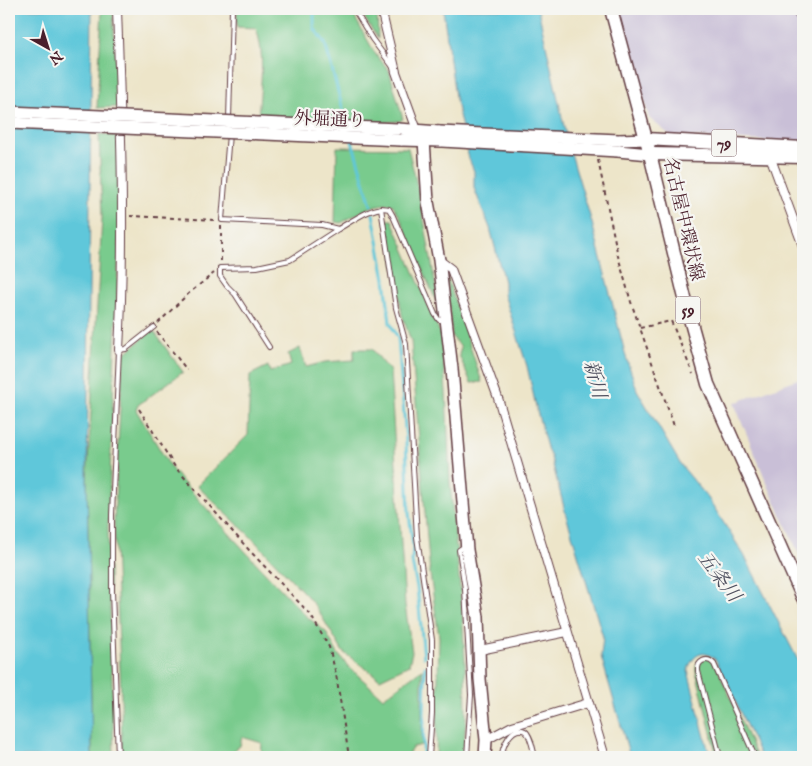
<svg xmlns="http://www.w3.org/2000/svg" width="812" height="766" font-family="'IM FELL English','Noto Serif JP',serif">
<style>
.industrial{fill:#c9bfd7}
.green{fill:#79cb8d;stroke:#62755c}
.water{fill:#5ec7da;stroke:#547382}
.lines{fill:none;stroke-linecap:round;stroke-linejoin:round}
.stream{stroke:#5ec7da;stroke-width:3}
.lane-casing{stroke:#623d43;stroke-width:6}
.street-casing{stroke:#623d43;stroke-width:10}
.secondary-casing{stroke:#623d43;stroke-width:14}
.primary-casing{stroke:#623d43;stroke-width:15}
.path{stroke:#623d43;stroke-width:2;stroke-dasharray:4 4;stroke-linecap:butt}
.lane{stroke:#fff;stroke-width:4}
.street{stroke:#fff;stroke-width:8}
.secondary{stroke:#fff;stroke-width:11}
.primary{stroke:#fff;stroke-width:12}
.secondary-bridge-casing{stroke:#623d43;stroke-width:14;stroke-linecap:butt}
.secondary-bridge{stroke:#fff;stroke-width:11}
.labels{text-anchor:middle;stroke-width:4.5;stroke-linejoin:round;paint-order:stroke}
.shield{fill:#f6f6f2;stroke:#7e6067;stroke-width:1}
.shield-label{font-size:16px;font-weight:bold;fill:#4a1f2b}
.street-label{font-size:18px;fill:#4a1f2b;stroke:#f6f6f2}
.water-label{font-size:19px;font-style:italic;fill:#505160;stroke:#f6f6f2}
</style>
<rect width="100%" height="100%" fill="#f6f6f2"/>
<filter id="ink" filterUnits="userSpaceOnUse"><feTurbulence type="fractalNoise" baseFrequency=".02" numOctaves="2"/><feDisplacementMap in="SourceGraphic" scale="10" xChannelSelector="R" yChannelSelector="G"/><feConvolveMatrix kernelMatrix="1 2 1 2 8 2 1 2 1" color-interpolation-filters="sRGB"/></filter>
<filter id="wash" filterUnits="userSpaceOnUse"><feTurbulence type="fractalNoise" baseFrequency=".0096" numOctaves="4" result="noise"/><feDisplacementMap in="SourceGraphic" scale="20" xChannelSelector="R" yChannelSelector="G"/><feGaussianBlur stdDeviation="1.12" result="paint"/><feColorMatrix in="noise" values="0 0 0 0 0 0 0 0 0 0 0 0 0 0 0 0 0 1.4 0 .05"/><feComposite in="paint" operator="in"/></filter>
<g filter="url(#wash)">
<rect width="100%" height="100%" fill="#ede5c9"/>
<g class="industrial">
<path d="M 620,9 L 793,9 L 803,23 L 803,143 L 671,136 L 649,118 Z"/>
<path d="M 803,377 L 803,563 L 766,481 L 734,403 Z"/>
</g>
<g class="green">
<path d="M 102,9 L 113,9 L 118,107 L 97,108 Z"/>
<path d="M 237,9 L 350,9 L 376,55 L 389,70 L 403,119 L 400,121 L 373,123 L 258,118 C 260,88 266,57 256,28 L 237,27 Z"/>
<path d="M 359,9 L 377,9 L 378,39 Z"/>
<path d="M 99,134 L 119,135 L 120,217 L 108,528 L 114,757 L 92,757 L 87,481 L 102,218 Z"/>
<path d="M 337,147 L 408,148 L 420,197 L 440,310 L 399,215 L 393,205 C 374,201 357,215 341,223 L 335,222 Z"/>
<path d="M 387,220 L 392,220 L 441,335 L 446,391 L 450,483 L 462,608 L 465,660 L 466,718 L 463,757 L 436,757 L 439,637 L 430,574 L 411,341 L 402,315 Z"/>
<path d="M 446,274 L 482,382 L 471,383 L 459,355 L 461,347 L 452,337 Z"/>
<path d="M 153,330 L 183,372 L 138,405 L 136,410 L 173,471 L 245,551 L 305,615 L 326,632 L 338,654 L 350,668 L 383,698 L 422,669 L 422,745 L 413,747 L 406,757 L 261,757 L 262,743 L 242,737 L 240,746 L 234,750 L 232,757 L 217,757 L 205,754 L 204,757 L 122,757 L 121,694 L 114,521 L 123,355 Z"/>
<path d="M 300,348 L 306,367 L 325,362 L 354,360 L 354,349 L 372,349 L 390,371 L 405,605 L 412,652 L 409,665 L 380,679 L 343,652 L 316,607 L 306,595 L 249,535 L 197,486 L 248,435 L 250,375 L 268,366 L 270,372 L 291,365 L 288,354 Z"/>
<path d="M 707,657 L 711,658 L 715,663 L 757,757 L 717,757 L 696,671 C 695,663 698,659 707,657 Z"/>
</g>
<g class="water">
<path d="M 9,9 L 92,9 L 87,480 L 92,757 L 9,757 Z"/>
<path d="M 443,9 L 538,9 L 567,140 L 592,223 L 626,357 L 637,390 L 681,465 L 708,498 L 744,555 L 803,670 L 803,757 L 761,757 L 716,660 C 703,647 691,656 688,671 L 710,757 L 630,757 L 601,656 L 603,637 L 566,515 L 551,457 L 548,451 L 537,411 L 527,366 L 504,294 L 504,282 L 490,228 L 474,188 L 474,171 L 469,159 L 455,97 Z"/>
</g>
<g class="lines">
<g class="stream">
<path d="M 314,9 L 314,28 L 325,43 L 347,125"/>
<path d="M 352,141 L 371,205"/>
<path d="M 373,214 L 385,279 L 390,323 L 398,338 L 406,441 L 409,513 L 413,547 L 412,562 L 417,587 L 424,657"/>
<path d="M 423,757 L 425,667"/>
</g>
</g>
</g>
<g filter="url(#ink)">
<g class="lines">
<defs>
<g id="lane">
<path d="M 354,9 L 372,39 L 393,67"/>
<path d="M 229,119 L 232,9"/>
<path d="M 229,134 L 222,220 L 322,225 L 338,229 C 351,222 374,204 389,209 L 393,216 L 435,314 L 439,320 L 445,320"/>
<path d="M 381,208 L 396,308 L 406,344 L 417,537 L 432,640 L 432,713 L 429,757"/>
<path d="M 269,347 L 235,294 L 227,286 L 220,276 L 220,268 L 257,267 L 290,260 L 338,229"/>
<path d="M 465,546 L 459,550 L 465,589 L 471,695 L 467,757"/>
<path d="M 118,757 L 112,591 L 112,515 L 119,350 L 126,349 L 154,327"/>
<path d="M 502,757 C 501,748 512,724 525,731 C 531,735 533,750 535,757"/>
<path d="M 720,757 L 698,671 C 697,661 707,656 714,664 L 755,757"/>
</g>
<g id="street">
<path d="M 117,9 C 121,123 125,236 119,350"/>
<path d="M 381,9 L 396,72 L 417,130"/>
<path d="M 795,9 L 803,20"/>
<path d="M 770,156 L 803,246"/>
<path d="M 439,260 L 451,269 L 498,398 L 605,757"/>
<path d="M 480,650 L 567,632"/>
<path d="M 486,740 L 512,726 L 588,703"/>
</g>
<g id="secondary">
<path d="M 398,129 L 440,132"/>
<path d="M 417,130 L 424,140 L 428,202 L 439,260 L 452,369 L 467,550 L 478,617 L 480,679 L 486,740 L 485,757"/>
<path d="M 401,140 L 442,141"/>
<path d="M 619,140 L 646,139"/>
<path d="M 618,151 L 650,154"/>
</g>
<g id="primary">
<path d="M 611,9 L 650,154 L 690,319 L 708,384 L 803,598"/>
<path d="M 646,139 L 803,148"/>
<path d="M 650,154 L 803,157"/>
</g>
</defs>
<use href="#lane" class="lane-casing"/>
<use href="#street" class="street-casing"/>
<use href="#secondary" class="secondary-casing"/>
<use href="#primary" class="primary-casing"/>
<g class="path">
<path d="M 598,160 L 618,256 L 631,302 L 674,426"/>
<path d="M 130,216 L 216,220"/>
<path d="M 221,261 L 221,226"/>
<path d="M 158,323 L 188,294 L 214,273"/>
<path d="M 640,328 L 671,321 L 693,374"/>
<path d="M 157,332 L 187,370"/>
<path d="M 139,409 L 175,467 L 249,550 L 310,614 L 329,647 L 336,674 L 349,757"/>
<path d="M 205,757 L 207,757"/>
</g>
<use href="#lane" class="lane"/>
<use href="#street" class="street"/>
<use href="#secondary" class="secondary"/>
<use href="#primary" class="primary"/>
<defs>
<g id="secondary-bridge">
<path d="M 9,112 L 398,129"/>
<path d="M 9,123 L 401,140"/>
<path d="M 440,132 L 619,140"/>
<path d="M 442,141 L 618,151"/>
</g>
</defs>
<use href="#secondary-bridge" class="secondary-bridge-casing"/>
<use href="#secondary-bridge" class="secondary-bridge"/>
</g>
</g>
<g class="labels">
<g class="shield">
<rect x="711.5" y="129.5" width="25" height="27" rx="4"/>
<rect x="675.5" y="296.5" width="25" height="27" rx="4"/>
</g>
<g class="shield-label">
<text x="724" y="149">79</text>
<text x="688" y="316">59</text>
</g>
<g class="street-label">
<text transform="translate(330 119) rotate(2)" y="6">外堀通り</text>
<text transform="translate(684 219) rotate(77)" y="6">名古屋中環状線</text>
</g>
<g class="water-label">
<text transform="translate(596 379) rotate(75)" y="7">新川</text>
<text transform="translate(720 576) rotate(53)" y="7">五条川</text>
</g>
</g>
<rect width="812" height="766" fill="none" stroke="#f6f6f2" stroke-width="30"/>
<g transform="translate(48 48) rotate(141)" stroke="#f6f6f2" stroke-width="4" paint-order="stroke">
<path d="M0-4L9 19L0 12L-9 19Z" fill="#4a1f2b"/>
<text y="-8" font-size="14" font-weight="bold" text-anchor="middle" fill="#4a1f2b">N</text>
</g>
</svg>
